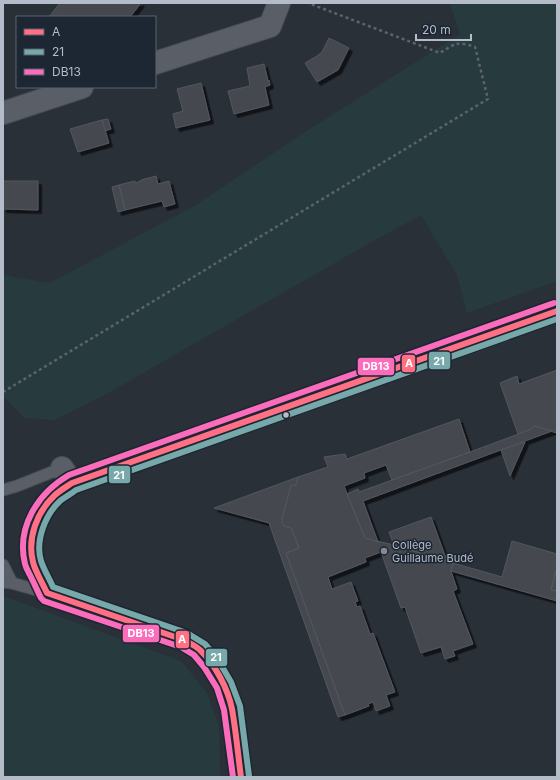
<svg xmlns="http://www.w3.org/2000/svg" width="560" height="780" font-family="Inter,sans-serif">
<style>
.green{fill:#273a3e}
.building{fill:#444950;stroke:#52575f;filter:url(#shadow)}
.lines{fill:none;stroke-linecap:round;stroke-linejoin:round}
.lane-casing{stroke:#484c53;stroke-width:13}
.street-casing{stroke:#484c53;stroke-width:24}
.path{stroke:#5d636a;stroke-width:2.5;stroke-dasharray:3 3;stroke-linecap:butt}
.lane{stroke:#5a5e66;stroke-width:11}
.street{stroke:#5a5e66;stroke-width:22}
.bus-1-casing{stroke:#1d2633;stroke-width:9}
.bus-2-casing{stroke:#1d2633;stroke-width:9}
.bus-3-casing{stroke:#1d2633;stroke-width:9}
.bus-1{stroke:#ff7085;stroke-width:6}
.bus-2{stroke:#77a8aa;stroke-width:6}
.bus-3{stroke:#fb6dba;stroke-width:6}
.bus-dot{fill:#b4bcc9;stroke:#1d2633;stroke-width:1.5}
.poi-dot{fill:#848b96;stroke:#1d2633;stroke-width:1.5}
.labels{text-anchor:middle;stroke-width:3;stroke-linejoin:round;paint-order:stroke}
.poi-label{font-size:11px;fill:#b4bcc9;stroke:#1d2633;text-anchor:start}
.line-badge{stroke:#1d2633;stroke-width:1.5}
.badge-label{font-size:11px;text-anchor:middle;font-weight:bold;fill:#fff}
</style>
<defs>
<filter id="shadow"><feDropShadow dx="3.5" dy="3.5" stdDeviation="0" flood-color="#0009"/></filter>
</defs>
<rect width="100%" height="100%" fill="#2a3038"/>
<g class="green">
<path d="M 450,3 L 557,3 L 557,281 L 467,313 L 457,275 L 421,215 L 368,244 L 112,391 L 54,420 L 25,418 L 3,396 L 3,275 L 50,283 L 196,205 L 302,134 L 460,34 Z"/>
<path d="M 3,596 L 181,661 L 207,693 L 219,726 L 220,777 L 3,777 Z"/>
</g>
<g class="building">
<path d="M 60,3 L 141,3 L 130,17 L 49,17 Z"/>
<path d="M 329,38 L 349,48 L 338,70 L 317,82 L 305,63 L 317,56 L 322,52 Z"/>
<path d="M 264,64 L 268,81 L 269,80 L 270,85 L 265,87 L 269,105 L 234,114 L 228,91 L 250,86 L 247,68 Z"/>
<path d="M 201,83 L 210,120 L 176,128 L 173,114 L 183,111 L 177,89 Z"/>
<path d="M 108,119 L 111,129 L 105,131 L 102,120 Z"/>
<path d="M 102,120 L 109,143 L 78,152 L 70,129 Z"/>
<path d="M 156,176 L 158,184 L 169,181 L 175,204 L 164,207 L 162,201 L 125,210 L 119,185 L 135,181 L 135,183 L 141,181 L 141,180 Z"/>
<path d="M 3,181 L 38,181 L 38,210 L 3,209 Z"/>
<path d="M 119,185 L 125,210 L 118,212 L 112,187 Z"/>
<path d="M 557,370 L 557,433 L 534,426 L 532,429 L 518,434 L 500,383 L 517,376 L 519,384 Z"/>
<path d="M 459,419 L 470,452 L 392,480 L 386,465 L 364,473 L 365,478 L 344,486 L 365,538 L 394,545 L 453,563 L 451,571 L 457,589 L 453,591 L 473,644 L 453,651 L 455,656 L 445,659 L 441,647 L 421,653 L 405,607 L 401,608 L 381,552 L 365,558 L 366,562 L 328,577 L 332,589 L 351,582 L 358,601 L 355,602 L 357,607 L 360,606 L 370,634 L 373,633 L 395,692 L 386,695 L 390,706 L 376,711 L 373,702 L 368,704 L 369,706 L 345,715 L 286,553 L 299,548 L 291,528 L 284,526 L 282,522 L 282,519 L 291,485 L 296,485 L 298,477 L 328,467 L 324,457 L 345,454 L 347,459 Z"/>
<path d="M 534,426 L 552,431 L 363,501 L 378,542 L 365,538 L 347,494 L 358,489 L 359,492 L 470,452 L 532,429 Z"/>
<path d="M 525,442 L 510,476 L 501,450 Z"/>
<path d="M 298,477 L 296,485 L 291,485 L 282,519 L 282,522 L 284,526 L 291,528 L 299,548 L 286,553 L 345,715 L 338,717 L 269,523 L 214,508 Z"/>
<path d="M 431,517 L 447,561 L 394,545 L 389,532 Z"/>
<path d="M 512,541 L 557,554 L 557,567 L 551,590 L 557,591 L 557,601 L 451,571 L 453,563 L 502,577 Z"/>
<path d="M 557,567 L 557,591 L 551,590 Z"/>
</g>
<g class="lines">
<defs>
<g id="lane">
<path d="M 3,490 L 17,486 L 62,468"/>
<path d="M 3,565 L 12,583"/>
<path d="M 3,582 L 12,583 L 47,593 L 184,640 C 189,643 195,646 200,650 C 233,681 235,727 240,769"/>
<path d="M 47,593 L 33,562 L 31,544 L 35,525 L 42,511 L 54,496 L 72,483"/>
</g>
<g id="street">
<path d="M 155,63 L 270,26 L 279,3"/>
<path d="M 3,113 L 82,87"/>
<path d="M 62,468 L 72,483 L 557,311"/>
</g>
</defs>
<use href="#lane" class="lane-casing"/>
<use href="#street" class="street-casing"/>
<path class="path" d="M 3,392 L 488,99 L 475,47 C 456,41 456,43 440,53 L 308,3"/>
<use href="#lane" class="lane"/>
<use href="#street" class="street"/>
<defs>
<path id="bus-1" d="M 241,777 C 238,755 236,731 232,709 C 228,689 215,664 200,650 C 196,646 189,643 184,640 L 47,593 C 43,584 35,571 33,562 C 27,538 37,512 54,496 C 59,491 66,487 72,483 L 557,311"/>
<path id="bus-2" d="M 249,776 L 240,706 L 231,682 L 217,658 L 205,644 L 187,633 L 53,587 C 49,578 44,570 41,561 C 35,541 45,515 60,501 C 65,497 71,494 76,490 L 557,319"/>
<path id="bus-3" d="M 233,777 L 224,710 L 217,688 L 204,667 L 194,655 L 181,647 L 44,601 L 41,598 C 37,590 34,583 30,575 C 28,571 26,568 25,564 C 16,527 38,493 69,475 L 554,303"/>
</defs>
<use href="#bus-1" class="bus-1-casing"/>
<use href="#bus-2" class="bus-2-casing"/>
<use href="#bus-3" class="bus-3-casing"/>
<use href="#bus-1" class="bus-1"/>
<use href="#bus-2" class="bus-2"/>
<use href="#bus-3" class="bus-3"/>
</g>
<circle class="bus-dot" cx="286" cy="415" r="3.5"/>
<circle class="poi-dot" cx="384" cy="551" r="4"/>
<g class="labels">
<g class="poi-label">
<text x="392" y="549">Collège<tspan x="392" dy="13">Guillaume Budé</tspan></text>
</g>
</g>
<g class="line-badge">
<rect x="428" y="351" width="23" height="19" rx="4" fill="#77a8aa"/>
<rect x="401" y="354" width="15" height="19" rx="4" fill="#ff7085"/>
<rect x="357" y="357" width="38" height="19" rx="4" fill="#fb6dba"/>
<rect x="108" y="465" width="23" height="19" rx="4" fill="#77a8aa"/>
<rect x="122" y="624" width="38" height="19" rx="4" fill="#fb6dba"/>
<rect x="175" y="630" width="15" height="19" rx="4" fill="#ff7085"/>
<rect x="205" y="648" width="23" height="19" rx="4" fill="#77a8aa"/>
</g>
<g class="badge-label">
<text x="439" y="365">21</text>
<text x="409" y="367">A</text>
<text x="376" y="370">DB13</text>
<text x="119" y="479">21</text>
<text x="141" y="637">DB13</text>
<text x="182" y="643">A</text>
<text x="216" y="661">21</text>
</g>
<rect width="560" height="780" fill="none" stroke="#b4bcc9" stroke-width="8"/>
<rect x="16" y="16" width="140" height="72" fill="#1d2633" stroke="#59626f"/>
<rect x="24" y="29" width="20" height="6" fill="#ff7085" stroke="#59626f"/>
<text x="52" y="36" font-size="12" fill="#b4bcc9">A</text>
<rect x="24" y="49" width="20" height="6" fill="#77a8aa" stroke="#59626f"/>
<text x="52" y="56" font-size="12" fill="#b4bcc9">21</text>
<rect x="24" y="69" width="20" height="6" fill="#fb6dba" stroke="#59626f"/>
<text x="52" y="76" font-size="12" fill="#b4bcc9">DB13</text>
<path d="M416 34v6h55v-6" fill="none" stroke="#b4bcc9" stroke-width="2"/>
<text x="422" y="34" font-size="12" fill="#b4bcc9" stroke="#1d2633" stroke-width="3" paint-order="stroke">20 m</text>
</svg>
